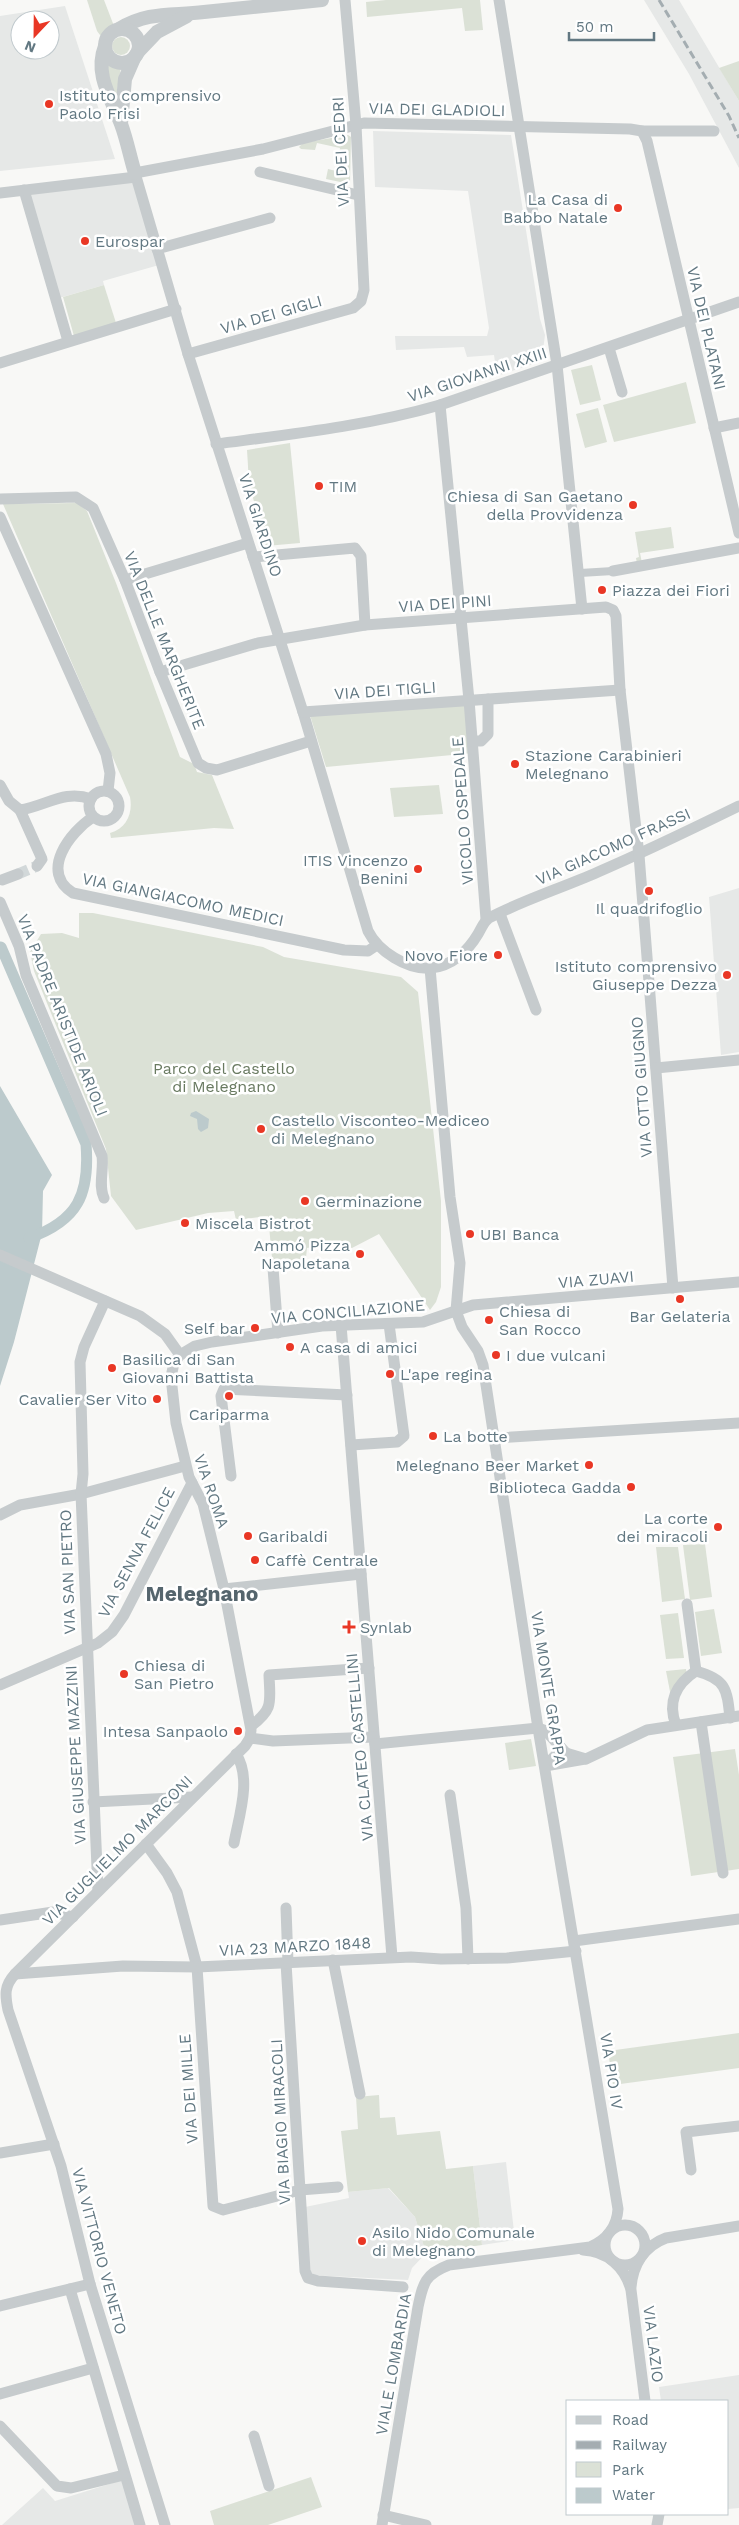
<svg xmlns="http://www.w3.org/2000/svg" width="739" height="2525" font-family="'Work Sans',sans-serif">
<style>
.built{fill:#e6e8e7;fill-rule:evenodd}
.green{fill:#dbe1d6}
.water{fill:#bccacc}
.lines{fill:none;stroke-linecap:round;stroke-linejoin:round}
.canal{stroke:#bccacc;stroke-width:11}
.minor-tunnel{stroke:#d2d8d9;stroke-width:11;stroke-dasharray:11 5.5;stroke-linecap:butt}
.pedestrian{stroke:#c6cbcd;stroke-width:8}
.minor{stroke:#c6cbcd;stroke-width:11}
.tertiary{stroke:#c6cbcd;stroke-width:14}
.rail{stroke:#a4adb1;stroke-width:3;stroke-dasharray:8 4;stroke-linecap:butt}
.poi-dot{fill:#e93725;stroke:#fff;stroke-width:2}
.labels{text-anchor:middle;stroke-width:5;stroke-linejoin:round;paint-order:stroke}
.poi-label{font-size:16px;fill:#627882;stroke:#fff;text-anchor:start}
.street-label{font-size:16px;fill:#627882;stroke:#fff}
.park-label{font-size:16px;fill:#697a61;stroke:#fff}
.district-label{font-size:21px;font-weight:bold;fill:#55656d;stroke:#fff}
</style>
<rect width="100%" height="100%" fill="#f8f8f6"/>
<g class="built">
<path d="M 644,0 L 679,0 L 739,101 L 739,168 L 689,74 Z"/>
<path d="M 65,6 L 115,159 L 0,171 L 0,16 ZM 20,20 L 50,20 L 50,50 L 20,50 Z"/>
<path d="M 373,131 L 511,135 L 540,319 L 545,335 L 542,358 L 536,363 L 497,376 L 494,355 L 467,357 L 464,347 L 396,350 L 395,336 L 487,336 L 489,328 L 468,191 L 375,187 Z"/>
<path d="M 134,181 L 159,265 L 103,281 L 104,285 L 59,298 L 28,193 Z"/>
<path d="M 739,888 L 739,1052 L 721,1055 L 709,897 Z"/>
<path d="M 506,2162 L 515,2240 L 482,2245 L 473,2166 Z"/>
<path d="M 388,2188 L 415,2217 L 426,2253 L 412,2268 L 408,2280 L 309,2275 L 305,2207 L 349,2198 L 348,2192 Z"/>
<path d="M 739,2375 L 739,2508 L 728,2509 L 728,2401 L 661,2401 L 659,2387 Z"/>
<path d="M 122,2480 L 136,2525 L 2,2525 L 43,2488 L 55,2501 Z"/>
</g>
<g class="green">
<path d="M 87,0 L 104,0 L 114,26 L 103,39 L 97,31 Z"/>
<path d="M 386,0 L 480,0 L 483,30 L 465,31 L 462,8 L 367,17 L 366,2 Z"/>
<circle cx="121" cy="46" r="9"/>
<path d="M 107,61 L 121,67 L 116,97 L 109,80 Z"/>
<path d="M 739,61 L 739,101 L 719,68 Z"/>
<path d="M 348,135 L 351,137 L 350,184 L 326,179 L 328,169 L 336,171 L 340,148 L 317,143 L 315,150 L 301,149 L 299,147 L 303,143 Z"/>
<path d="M 104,285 L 116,323 L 74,336 L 63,297 Z"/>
<path d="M 592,365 L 601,400 L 580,405 L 571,370 Z"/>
<path d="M 686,382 L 696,423 L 614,442 L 603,405 Z"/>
<path d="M 598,408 L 607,442 L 585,448 L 576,414 Z"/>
<path d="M 290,443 L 300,543 L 266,546 L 249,483 L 247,450 Z"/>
<path d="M 77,503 L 87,511 L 116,583 L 180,757 L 194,764 L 197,772 L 212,775 L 234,829 L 214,828 L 111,838 L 110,833 C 127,828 133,813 130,797 L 3,504 Z"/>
<path d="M 671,527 L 674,548 L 640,553 L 642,563 L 637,564 L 636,558 L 639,557 L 635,532 Z"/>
<path d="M 469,700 L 473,753 L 326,767 L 309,712 Z"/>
<path d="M 439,785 L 443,814 L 394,817 L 390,788 Z"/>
<path d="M 79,913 L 93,913 L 263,947 L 284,957 L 401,977 L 418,992 L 441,1201 L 441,1287 L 436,1302 L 430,1310 L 379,1234 L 352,1248 L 322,1245 L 307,1248 L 305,1267 L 273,1268 L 268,1216 L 236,1220 L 234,1211 L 208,1213 L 136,1230 L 111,1196 L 106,1149 L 34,971 L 30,952 L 41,934 L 62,933 L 79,938 Z"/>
<path d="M 705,1544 L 712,1597 L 690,1600 L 683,1545 Z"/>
<path d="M 656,1547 L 678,1547 L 685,1599 L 662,1602 Z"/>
<path d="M 714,1609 L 722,1653 L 701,1656 L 695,1612 Z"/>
<path d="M 678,1613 L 684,1658 L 666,1659 L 660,1615 Z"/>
<path d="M 686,1669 L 687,1676 L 673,1707 L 666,1671 Z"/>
<path d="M 531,1739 L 536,1766 L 509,1770 L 505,1743 Z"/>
<path d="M 735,1749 L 739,1775 L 739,1869 L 691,1876 L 673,1757 Z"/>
<path d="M 739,2033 L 739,2068 L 613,2085 L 608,2051 Z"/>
<path d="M 379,2095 L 380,2118 L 395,2117 L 397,2135 L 440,2131 L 446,2169 L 473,2166 L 482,2245 L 426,2253 L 415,2217 L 389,2188 L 348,2192 L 341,2131 L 358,2129 L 356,2097 Z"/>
<path d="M 311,2477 L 322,2507 L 268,2525 L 214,2525 L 210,2511 Z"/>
</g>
<g class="water">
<path d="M 0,1086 L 52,1175 L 43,1191 L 42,1233 L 14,1342 L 0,1386 Z"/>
<path d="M 196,1111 L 209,1119 L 208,1128 L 201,1132 L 198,1129 L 197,1119 L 190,1116 L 191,1113 Z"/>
</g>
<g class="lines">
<path class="canal" d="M 1,947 L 86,1144 C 90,1194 78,1221 29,1238"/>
<path class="minor-tunnel" d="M 18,874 L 37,866"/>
<path class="pedestrian" d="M 580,573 L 613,571"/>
<g class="minor">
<path d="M 499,0 L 557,365 L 582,609"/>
<path d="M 642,131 L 647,141 L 739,533"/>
<path d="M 714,131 L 642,131 L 630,129 L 364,123 L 263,149 L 135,173 L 188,354 L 303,712 L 368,931 C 378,951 407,970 431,968 C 452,966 468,951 478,934 C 481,929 484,921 489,918 C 523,900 562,888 598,872 C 645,852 692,829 739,806"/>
<path d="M 260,172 L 358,195"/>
<path d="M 24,190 L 68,341"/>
<path d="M 0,193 L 136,177"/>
<path d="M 157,249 L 270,218"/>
<path d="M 609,348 L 622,392"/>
<path d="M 188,354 L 353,308 L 361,301 L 364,290 L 356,125 L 345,0"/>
<path d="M 0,363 L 176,309"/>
<path d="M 440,405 L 469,700 L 486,919"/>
<path d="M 714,428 L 739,423"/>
<path d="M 216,444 C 292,434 367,426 440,405 L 739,302"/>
<path d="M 0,499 L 76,497 L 93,508 L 125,580 L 160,672 L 198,763 L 206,768 L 217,770 L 311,741"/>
<path d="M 0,517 L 106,754 L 110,773 L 108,791"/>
<path d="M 253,557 L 355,548 L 361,556 L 365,625"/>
<path d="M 613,571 L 739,548"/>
<path d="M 125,580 L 248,543"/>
<path d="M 160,672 L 258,643 L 365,625 L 606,607 L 613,610 L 616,616 L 620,690 L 639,855 L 673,1288"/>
<path d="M 303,712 L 620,690"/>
<path d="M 473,741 L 481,741 L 488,734 L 488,699"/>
<path d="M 0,785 L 9,801 L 20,810 C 46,806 65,789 91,799"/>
<circle cx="104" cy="806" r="15"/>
<path d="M 20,810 L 42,859 L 37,866"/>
<path d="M 93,817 C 70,832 39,872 73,893 L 344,950 L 368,951 L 377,945"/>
<path d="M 2,880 L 18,874"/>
<path d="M 0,902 L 19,946 L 26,975 L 102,1156 C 104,1170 98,1186 104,1198"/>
<path d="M 500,914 L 536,1010"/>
<path d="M 656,1068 L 739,1060"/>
<path d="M 0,1255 L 140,1316 L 165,1334 L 180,1355"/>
<path d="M 273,1268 L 278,1333"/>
<path d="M 341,1325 L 392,1957"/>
<path d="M 496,1438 L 739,1423"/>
<path d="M 351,1445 L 397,1442 L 404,1436 L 389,1324"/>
<path d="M 231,1476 L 221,1396 L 224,1389 L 347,1395"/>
<path d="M 0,1515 L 20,1505 L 81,1494 L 185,1466"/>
<path d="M 224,1589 L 361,1574"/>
<path d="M 687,1604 L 696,1671"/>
<path d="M 0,1685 L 98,1643 L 112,1632 L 124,1615 L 192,1483"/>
<path d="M 701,1722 L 723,1873"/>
<path d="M 676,1725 C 667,1702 676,1684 696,1671 C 726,1679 727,1689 730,1718"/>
<path d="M 251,1726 C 274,1709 270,1702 269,1675 L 369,1668"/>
<path d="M 250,1738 L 273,1741 L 374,1737"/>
<path d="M 375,1744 L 538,1728 L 546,1731 L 566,1753"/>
<path d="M 545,1766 L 558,1753 L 566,1753 L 586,1759 L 647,1730 L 739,1716"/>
<path d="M 545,1766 L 585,1759"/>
<path d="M 450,1795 L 466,1908 L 468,1959"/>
<path d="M 93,1802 L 192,1797"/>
<path d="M 234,1843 C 239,1816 252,1778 236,1754"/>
<path d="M 146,1844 L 167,1873 L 177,1892 L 197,1967 L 213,2206 L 223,2210 L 300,2190 L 338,2187"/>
<path d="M 98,1891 L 81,1494 L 83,1474 L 80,1362 L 84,1347 L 105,1301"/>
<path d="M 286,1908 L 288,1963"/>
<path d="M 0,1920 L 53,1912 L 73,1917"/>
<path d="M 574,1941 L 739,1919"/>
<path d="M 333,1960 L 360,2094"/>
<path d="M 286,1963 L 305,2271 L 308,2278 L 318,2281 L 403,2287"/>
<path d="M 15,1974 L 123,1966 L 197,1967 L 411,1957 L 441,1959 L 507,1958 L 576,1951"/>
<path d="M 0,2153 L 54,2144"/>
<path d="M 691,2170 L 686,2132 L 739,2126"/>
<circle cx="625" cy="2245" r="20"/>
<path d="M 583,2250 C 607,2251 625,2267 631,2290 L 645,2401"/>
<path d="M 631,2287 C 633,2265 644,2246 666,2238 L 739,2226"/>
<path d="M 70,2289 L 140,2525"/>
<path d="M 0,2306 L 90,2284"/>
<path d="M 0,2394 L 93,2368"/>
<path d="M 0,2426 L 57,2486 L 71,2488 L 124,2475"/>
<path d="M 254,2436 L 269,2486"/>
<path d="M 383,2515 L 426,2525"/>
<path d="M 165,2525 L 90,2284 L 61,2166 L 8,2010 C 5,1995 4,1986 15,1974 L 245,1746 L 250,1738 L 251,1730 L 224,1589 L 203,1504 L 189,1477 L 176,1423 L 171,1377 L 174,1363 L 180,1355 L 195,1346 L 212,1342 L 322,1326 L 423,1322 L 473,1305 L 739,1282"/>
<path d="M 382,2525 L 418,2307 C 423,2283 425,2274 449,2265 L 590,2247 C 606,2240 617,2227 618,2209 L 538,1728 L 483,1365 L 478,1351 L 462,1327 L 456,1311 L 460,1263 L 450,1197 L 430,968"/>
<path d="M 657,2525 L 659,2514"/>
</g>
<g class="tertiary">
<path d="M 119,29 C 149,11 171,16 204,12 C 243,8 282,4 322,0"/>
<circle cx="122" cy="46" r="17"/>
<path d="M 105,46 C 94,74 111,98 121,124 C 127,140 130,157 135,173"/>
<path d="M 137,53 L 157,32 L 187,16"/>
<path d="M 121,123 L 125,79 L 135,56"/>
</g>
<path class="rail" d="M 659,0 L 729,116 L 739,138"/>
</g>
<g class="poi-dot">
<circle cx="49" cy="104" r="5"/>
<circle cx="618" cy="208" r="5"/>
<circle cx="85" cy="241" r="5"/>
<circle cx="319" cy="486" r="5"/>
<circle cx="633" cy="505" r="5"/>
<circle cx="602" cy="590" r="5"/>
<circle cx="515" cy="764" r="5"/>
<circle cx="418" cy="869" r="5"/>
<circle cx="649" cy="891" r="5"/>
<circle cx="498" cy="955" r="5"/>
<circle cx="727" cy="975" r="5"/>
<circle cx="261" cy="1129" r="5"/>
<circle cx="305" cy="1201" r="5"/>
<circle cx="185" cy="1223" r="5"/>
<circle cx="470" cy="1234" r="5"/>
<circle cx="360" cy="1254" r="5"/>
<circle cx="680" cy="1299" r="5"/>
<circle cx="489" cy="1320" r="5"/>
<circle cx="255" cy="1328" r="5"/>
<circle cx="290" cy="1347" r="5"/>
<circle cx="496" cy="1355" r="5"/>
<circle cx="112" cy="1368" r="5"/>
<circle cx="390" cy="1374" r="5"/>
<circle cx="229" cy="1396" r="5"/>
<circle cx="157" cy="1399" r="5"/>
<circle cx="433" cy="1436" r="5"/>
<circle cx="589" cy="1465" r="5"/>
<circle cx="631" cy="1487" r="5"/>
<circle cx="718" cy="1527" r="5"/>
<circle cx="248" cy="1536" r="5"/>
<circle cx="255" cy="1560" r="5"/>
<path d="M346.5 1619.5h5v5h5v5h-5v5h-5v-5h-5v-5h5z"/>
<circle cx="124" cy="1674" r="5"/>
<circle cx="238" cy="1731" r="5"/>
<circle cx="362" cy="2241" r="5"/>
</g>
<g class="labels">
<g class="poi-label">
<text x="59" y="101">Istituto comprensivo<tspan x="59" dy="18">Paolo Frisi</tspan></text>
<text x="608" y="205" text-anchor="end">La Casa di<tspan x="608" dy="18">Babbo Natale</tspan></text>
<text x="95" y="247">Eurospar</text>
<text x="329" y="492">TIM</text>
<text x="623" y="502" text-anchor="end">Chiesa di San Gaetano<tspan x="623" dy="18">della Provvidenza</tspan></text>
<text x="612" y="596">Piazza dei Fiori</text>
<text x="525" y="761">Stazione Carabinieri<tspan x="525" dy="18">Melegnano</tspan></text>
<text x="408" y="866" text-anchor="end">ITIS Vincenzo<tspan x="408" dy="18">Benini</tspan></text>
<text x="649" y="914" text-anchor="middle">Il quadrifoglio</text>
<text x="488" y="961" text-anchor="end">Novo Fiore</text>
<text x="717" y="972" text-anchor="end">Istituto comprensivo<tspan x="717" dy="18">Giuseppe Dezza</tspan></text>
<text x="271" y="1126">Castello Visconteo-Mediceo<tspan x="271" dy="18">di Melegnano</tspan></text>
<text x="315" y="1207">Germinazione</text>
<text x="195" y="1229">Miscela Bistrot</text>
<text x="480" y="1240">UBI Banca</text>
<text x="350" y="1251" text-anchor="end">Ammó Pizza<tspan x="350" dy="18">Napoletana</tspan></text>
<text x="499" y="1317">Chiesa di<tspan x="499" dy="18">San Rocco</tspan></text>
<text x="680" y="1322" text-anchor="middle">Bar Gelateria</text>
<text x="245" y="1334" text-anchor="end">Self bar</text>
<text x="300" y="1353">A casa di amici</text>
<text x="506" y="1361">I due vulcani</text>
<text x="122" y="1365">Basilica di San<tspan x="122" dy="18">Giovanni Battista</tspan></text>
<text x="400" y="1380">L'ape regina</text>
<text x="147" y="1405" text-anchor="end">Cavalier Ser Vito</text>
<text x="229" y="1420" text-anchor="middle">Cariparma</text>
<text x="443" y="1442">La botte</text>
<text x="579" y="1471" text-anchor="end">Melegnano Beer Market</text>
<text x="621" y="1493" text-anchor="end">Biblioteca Gadda</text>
<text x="708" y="1524" text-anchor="end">La corte<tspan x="708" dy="18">dei miracoli</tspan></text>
<text x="258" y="1542">Garibaldi</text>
<text x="265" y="1566">Caffè Centrale</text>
<text x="360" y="1633">Synlab</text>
<text x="134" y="1671">Chiesa di<tspan x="134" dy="18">San Pietro</tspan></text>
<text x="228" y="1737" text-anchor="end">Intesa Sanpaolo</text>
<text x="372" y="2238">Asilo Nido Comunale<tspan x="372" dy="18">di Melegnano</tspan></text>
</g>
<g class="street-label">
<text transform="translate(437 109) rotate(1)" y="6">VIA DEI GLADIOLI</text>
<text transform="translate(340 152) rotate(-93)" y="6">VIA DEI CEDRI</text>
<text transform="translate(271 314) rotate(-16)" y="6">VIA DEI GIGLI</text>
<text transform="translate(707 328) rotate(77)" y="6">VIA DEI PLATANI</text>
<text transform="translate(477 374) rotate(-18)" y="6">VIA GIOVANNI XXIII</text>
<text transform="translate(261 525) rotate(72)" y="6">VIA GIARDINO</text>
<text transform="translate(445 603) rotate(-4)" y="6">VIA DEI PINI</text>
<text transform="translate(165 640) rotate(68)" y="6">VIA DELLE MARGHERITE</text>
<text transform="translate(385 690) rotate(-4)" y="6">VIA DEI TIGLI</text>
<text transform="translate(462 811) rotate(-94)" y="6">VICOLO OSPEDALE</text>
<text transform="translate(613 846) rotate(-24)" y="6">VIA GIACOMO FRASSI</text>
<text transform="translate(183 899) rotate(12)" y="6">VIA GIANGIACOMO MEDICI</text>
<text transform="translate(63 1015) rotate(68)" y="6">VIA PADRE ARISTIDE ARIOLI</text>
<text transform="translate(641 1087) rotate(-94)" y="6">VIA OTTO GIUGNO</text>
<text transform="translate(596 1279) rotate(-5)" y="6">VIA ZUAVI</text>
<text transform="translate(348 1311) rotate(-5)" y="6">VIA CONCILIAZIONE</text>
<text transform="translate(212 1491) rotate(71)" y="6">VIA ROMA</text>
<text transform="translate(136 1552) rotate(-62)" y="6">VIA SENNA FELICE</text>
<text transform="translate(67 1572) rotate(-92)" y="6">VIA SAN PIETRO</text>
<text transform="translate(549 1688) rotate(81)" y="6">VIA MONTE GRAPPA</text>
<text transform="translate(359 1747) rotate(-95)" y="6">VIA CLATEO CASTELLINI</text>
<text transform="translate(75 1755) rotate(-93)" y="6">VIA GIUSEPPE MAZZINI</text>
<text transform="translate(117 1850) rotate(-45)" y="6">VIA GUGLIELMO MARCONI</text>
<text transform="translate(295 1946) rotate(-3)" y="6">VIA 23 MARZO 1848</text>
<text transform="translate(612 2071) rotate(81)" y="6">VIA PIO IV</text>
<text transform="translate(188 2089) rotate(-94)" y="6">VIA DEI MILLE</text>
<text transform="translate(280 2122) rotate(-93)" y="6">VIA BIAGIO MIRACOLI</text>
<text transform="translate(100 2251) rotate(75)" y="6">VIA VITTORIO VENETO</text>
<text transform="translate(654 2344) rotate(83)" y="6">VIA LAZIO</text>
<text transform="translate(393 2364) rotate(-80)" y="6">VIALE LOMBARDIA</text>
</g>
<g class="park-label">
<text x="224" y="1074">Parco del Castello<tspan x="224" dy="18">di Melegnano</tspan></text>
</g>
<g class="district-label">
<text x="202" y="1601">Melegnano</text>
</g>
</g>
<rect x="566" y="2400" width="162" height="115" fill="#ffffff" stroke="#c0c9cd"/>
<rect x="576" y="2416" width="25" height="8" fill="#c6cbcd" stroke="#c0c9cd"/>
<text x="612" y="2425" font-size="15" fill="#627882">Road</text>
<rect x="576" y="2441" width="25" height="8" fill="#a4adb1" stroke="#c0c9cd"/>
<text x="612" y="2450" font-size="15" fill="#627882">Railway</text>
<rect x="576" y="2462" width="25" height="15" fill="#dbe1d6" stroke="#c0c9cd"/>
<text x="612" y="2475" font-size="15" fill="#627882">Park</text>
<rect x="576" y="2488" width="25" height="15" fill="#bccacc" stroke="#c0c9cd"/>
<text x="612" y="2500" font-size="15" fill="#627882">Water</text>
<g transform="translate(35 35) rotate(202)"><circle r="24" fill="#ffffff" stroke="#c0c9cd"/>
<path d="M0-4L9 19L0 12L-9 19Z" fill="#e93725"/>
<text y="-8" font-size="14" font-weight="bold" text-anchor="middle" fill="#627882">N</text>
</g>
<path d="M569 32v8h85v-8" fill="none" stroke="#627882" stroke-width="2.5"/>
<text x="576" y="32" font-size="15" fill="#627882" stroke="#ffffff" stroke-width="4" paint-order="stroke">50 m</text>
</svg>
